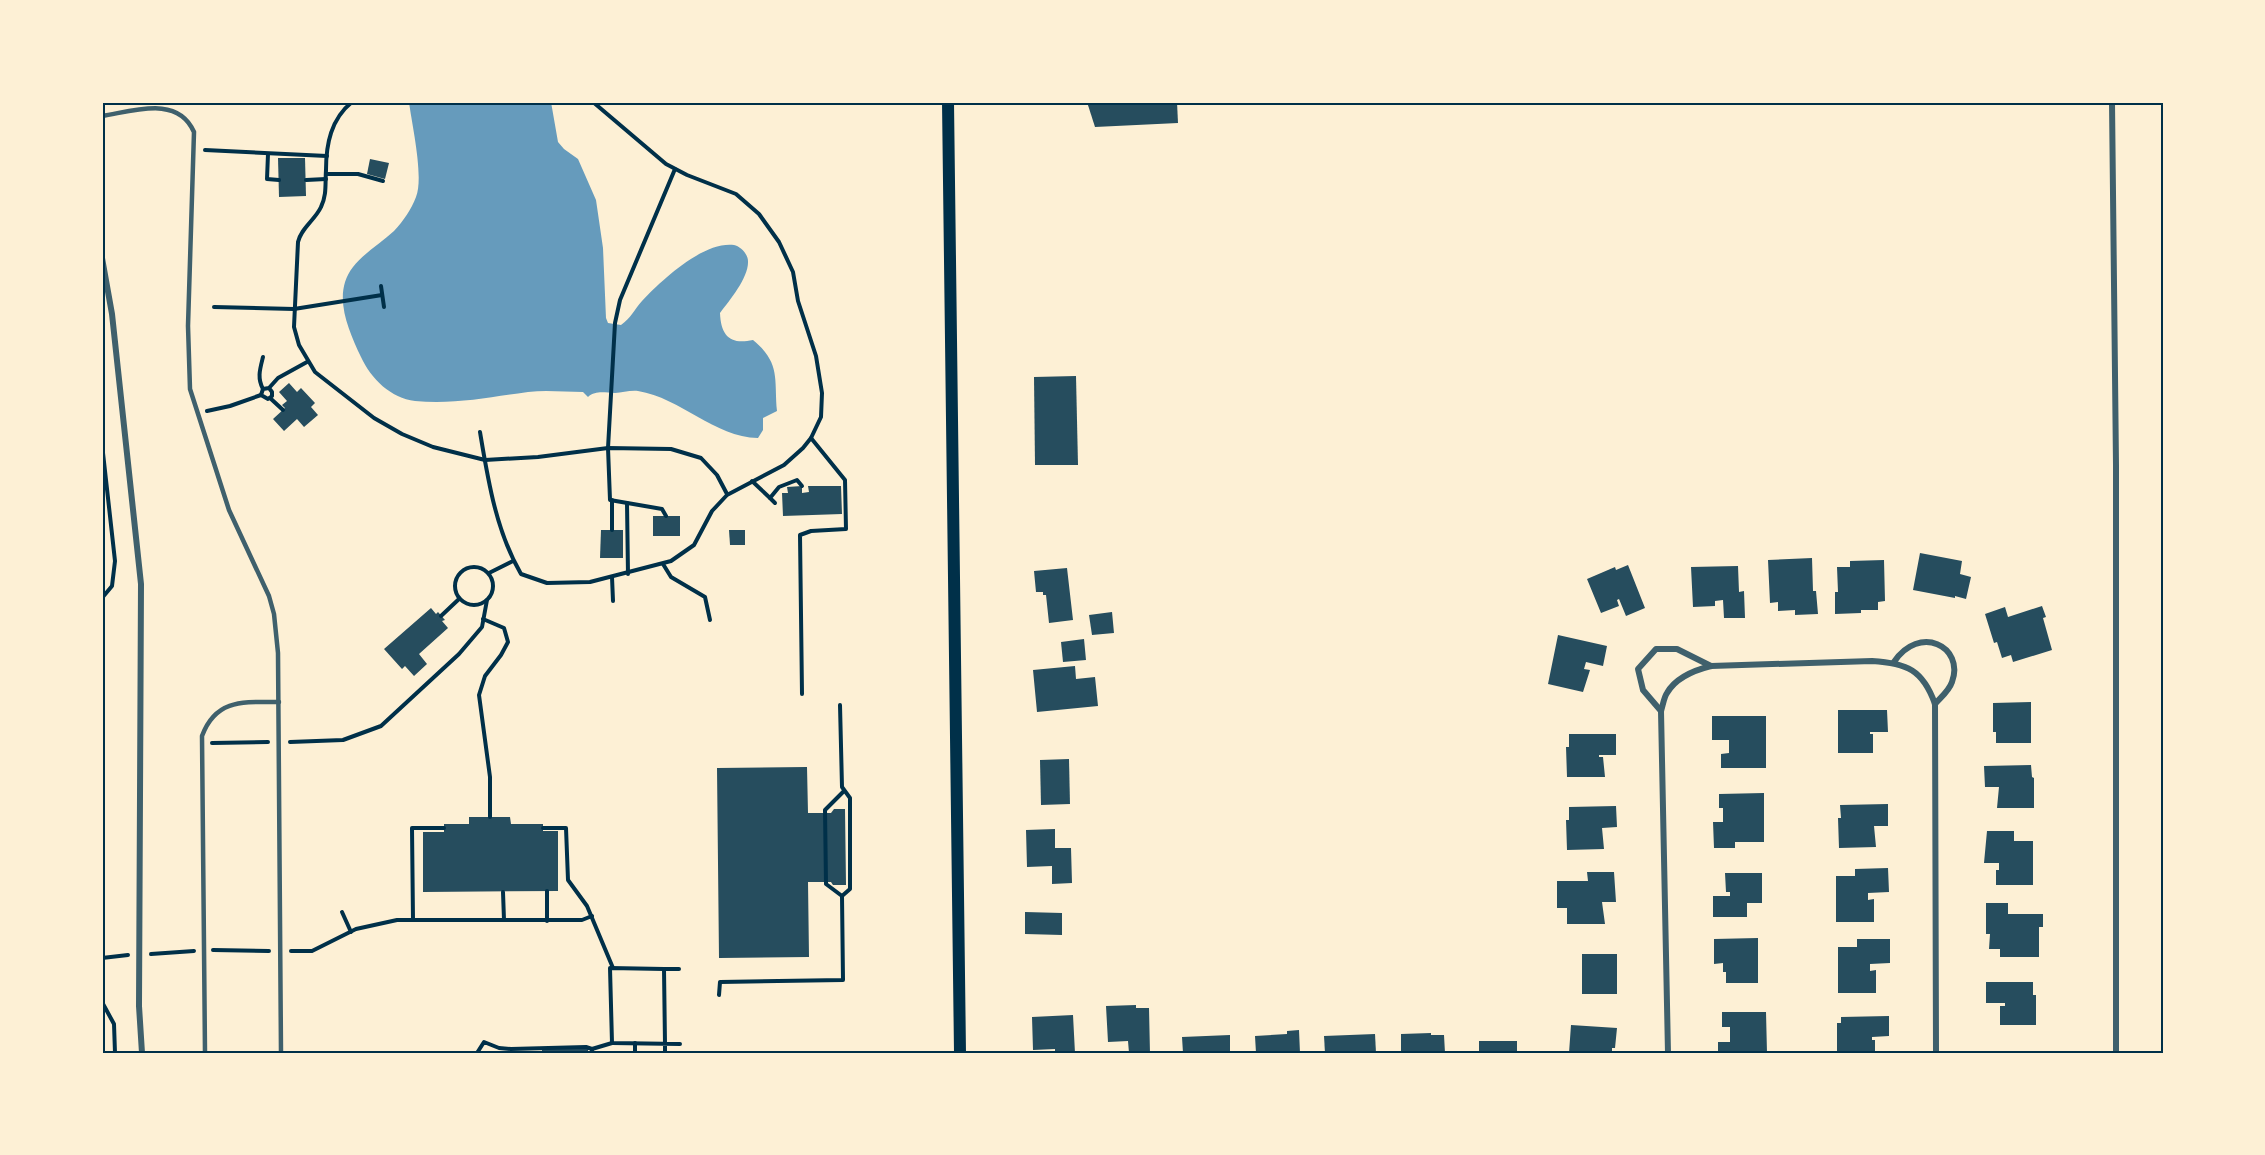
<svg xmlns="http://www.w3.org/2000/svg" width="2265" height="1155" font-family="Rubik,sans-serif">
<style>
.water{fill:#669bbc}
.building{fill:#264d5e}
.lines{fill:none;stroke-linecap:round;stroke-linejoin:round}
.path{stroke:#003049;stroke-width:4}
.service{stroke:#3f606c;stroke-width:4.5}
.minor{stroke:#3f606c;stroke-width:6}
.secondary{stroke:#003049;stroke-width:12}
.neatline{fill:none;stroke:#003049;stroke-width:2}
</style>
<rect width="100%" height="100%" fill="#fdf0d5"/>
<path class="water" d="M 409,102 L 551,102 L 558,142 L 564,149 L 578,159 L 596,200 L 603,248 L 606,318 L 608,323 L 621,325 C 631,318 634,310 642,301 C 661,281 703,241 734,245 C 740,246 748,254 748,261 C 749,277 730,300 720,313 C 721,336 730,345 753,340 C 781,363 774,379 777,411 L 763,418 L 763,430 L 758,438 C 714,437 681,398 638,391 C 630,390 622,393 615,393 C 605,393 596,390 588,397 L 583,392 C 565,392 546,390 528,392 C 490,397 453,405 415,401 C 391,398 371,379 361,357 C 348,329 332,294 353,267 C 364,253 381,243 394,231 C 404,220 411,210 416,197 C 424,177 412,125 409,102 Z"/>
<g class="building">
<path d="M 1087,102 L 1177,102 L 1178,123 L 1095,127 Z"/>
<path d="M 278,158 L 305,158 L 306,196 L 279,197 Z"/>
<path d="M 370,159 L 389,163 L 385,179 L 367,174 Z"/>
<path d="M 1076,376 L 1078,465 L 1035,465 L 1034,377 Z"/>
<path d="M 289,383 L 297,392 L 301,388 L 315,403 L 311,407 L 318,415 L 304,427 L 297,419 L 284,431 L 273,419 L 285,408 L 282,405 L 287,401 L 279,392 Z"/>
<path d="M 802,486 L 802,493 L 809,492 L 808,486 L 841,486 L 842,514 L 783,516 L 782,493 L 788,493 L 787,487 Z"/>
<rect x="653" y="516" width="27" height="20"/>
<path d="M 601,530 L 623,530 L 623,558 L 600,558 Z"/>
<path d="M 729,530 L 745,530 L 745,545 L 730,545 Z"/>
<path d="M 1920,553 L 1962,561 L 1960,574 L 1971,577 L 1966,599 L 1955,596 L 1955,598 L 1913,590 Z"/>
<path d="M 1812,558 L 1813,591 L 1816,591 L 1818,614 L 1795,615 L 1795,610 L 1778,611 L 1778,602 L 1770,603 L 1768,560 Z"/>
<path d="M 1884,560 L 1885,601 L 1878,602 L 1878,610 L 1861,610 L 1861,613 L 1835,614 L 1835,592 L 1838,592 L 1837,567 L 1850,567 L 1850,561 Z"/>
<path d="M 1628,565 L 1645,608 L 1626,616 L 1619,599 L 1617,600 L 1619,606 L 1601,613 L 1587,579 L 1615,567 L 1616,570 Z"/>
<path d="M 1738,566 L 1739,592 L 1744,591 L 1745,618 L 1724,618 L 1723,600 L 1715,601 L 1715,606 L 1693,607 L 1691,567 Z"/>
<path d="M 1067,568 L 1073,620 L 1049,623 L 1046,595 L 1043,595 L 1043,592 L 1036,592 L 1034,571 Z"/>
<path d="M 2042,606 L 2046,617 L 2043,618 L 2052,650 L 2013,662 L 2011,655 L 2002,658 L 1997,642 L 1994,643 L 1985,614 L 2005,607 L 2008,617 Z"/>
<path d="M 431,608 L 436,614 L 438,612 L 445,620 L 442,621 L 448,628 L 419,654 L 427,664 L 414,676 L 405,666 L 402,669 L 384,649 Z"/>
<path d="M 1112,612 L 1114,633 L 1092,635 L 1089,615 Z"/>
<path d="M 1558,635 L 1607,646 L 1603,666 L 1586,662 L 1584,669 L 1590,670 L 1583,692 L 1548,684 Z"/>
<path d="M 1084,639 L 1086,660 L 1063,662 L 1061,642 Z"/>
<path d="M 1075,666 L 1076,679 L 1095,677 L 1098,706 L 1037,712 L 1033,670 Z"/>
<path d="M 2031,702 L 2031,743 L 1996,743 L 1996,732 L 1993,732 L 1993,703 Z"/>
<path d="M 1838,710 L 1887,710 L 1888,732 L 1870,732 L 1870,734 L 1873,734 L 1873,753 L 1838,753 Z"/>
<path d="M 1712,716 L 1766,716 L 1766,768 L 1721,768 L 1721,754 L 1729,753 L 1729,740 L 1712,740 Z"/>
<path d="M 1569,734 L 1616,734 L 1616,755 L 1599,755 L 1599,757 L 1603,757 L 1605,777 L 1567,777 L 1566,747 L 1569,747 Z"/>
<path d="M 1069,759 L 1070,804 L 1041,805 L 1040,760 Z"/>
<path d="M 2031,765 L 2032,777 L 2034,778 L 2034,808 L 1997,808 L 1999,787 L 1985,787 L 1984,766 Z"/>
<path d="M 807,767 L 808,813 L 831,813 L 834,809 L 845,809 L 846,885 L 833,885 L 831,882 L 808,882 L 809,957 L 719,958 L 717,768 Z"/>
<path d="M 1764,793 L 1764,842 L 1735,842 L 1735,848 L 1714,848 L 1713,822 L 1723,822 L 1723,808 L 1719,808 L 1719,794 Z"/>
<path d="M 1888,804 L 1888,826 L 1874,826 L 1876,847 L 1839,848 L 1838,818 L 1841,818 L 1840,805 Z"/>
<path d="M 1616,806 L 1617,827 L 1602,828 L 1604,849 L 1567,850 L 1566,820 L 1569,820 L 1569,807 Z"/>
<path d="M 469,817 L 510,817 L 511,824 L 543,824 L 543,831 L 558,831 L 558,891 L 423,892 L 423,832 L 444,832 L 444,824 L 469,824 Z"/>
<path d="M 1055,829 L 1055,848 L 1071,848 L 1072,883 L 1052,884 L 1052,866 L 1027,867 L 1026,830 Z"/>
<path d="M 1987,831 L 2014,831 L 2014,841 L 2033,841 L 2033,885 L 1996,885 L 1996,870 L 1999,870 L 1999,863 L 1984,863 Z"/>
<path d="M 1888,868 L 1889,892 L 1868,893 L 1868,900 L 1874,899 L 1874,922 L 1836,922 L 1836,876 L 1855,876 L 1855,869 Z"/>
<path d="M 1587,872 L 1614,872 L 1616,902 L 1602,902 L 1605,924 L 1567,924 L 1567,908 L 1557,908 L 1557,881 L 1588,881 Z"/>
<path d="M 1725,873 L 1762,873 L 1762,903 L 1747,903 L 1747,917 L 1713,917 L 1713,896 L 1730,896 L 1730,892 L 1726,892 Z"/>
<path d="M 1986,903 L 2008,903 L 2008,914 L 2043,914 L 2043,927 L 2039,927 L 2039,957 L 2000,957 L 2000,949 L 1989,949 L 1990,934 L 1986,934 Z"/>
<path d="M 1025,912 L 1062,913 L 1062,935 L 1025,934 Z"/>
<path d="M 1758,938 L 1758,983 L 1726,983 L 1726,972 L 1723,972 L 1723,963 L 1714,964 L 1714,939 Z"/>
<path d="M 1857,939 L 1890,939 L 1890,963 L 1870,964 L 1870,971 L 1876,970 L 1876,993 L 1838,993 L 1838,947 L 1857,947 Z"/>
<rect x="1582" y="954" width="35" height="40"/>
<path d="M 1986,982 L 2033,982 L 2033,995 L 2036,995 L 2036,1025 L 2000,1025 L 2000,1006 L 2005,1006 L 2005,1003 L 1986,1003 Z"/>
<path d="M 1136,1005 L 1136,1008 L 1149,1008 L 1150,1053 L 1129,1053 L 1128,1041 L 1108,1042 L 1106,1006 Z"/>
<path d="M 1722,1012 L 1766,1012 L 1767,1053 L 1718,1053 L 1718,1042 L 1730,1042 L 1730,1027 L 1722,1027 Z"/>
<path d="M 1073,1015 L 1075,1053 L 1055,1053 L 1055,1049 L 1033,1050 L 1032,1017 Z"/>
<path d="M 1889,1016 L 1889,1036 L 1872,1037 L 1872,1040 L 1875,1040 L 1875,1053 L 1837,1053 L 1837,1023 L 1841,1023 L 1841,1017 Z"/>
<path d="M 1571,1025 L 1617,1028 L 1615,1048 L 1612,1048 L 1612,1053 L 1569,1053 Z"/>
<path d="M 1299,1030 L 1300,1053 L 1256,1053 L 1255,1036 L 1287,1034 L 1287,1031 Z"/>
<path d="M 1431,1033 L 1431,1035 L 1444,1035 L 1445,1053 L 1401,1053 L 1401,1034 Z"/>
<path d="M 1375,1034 L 1376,1053 L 1325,1053 L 1324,1036 Z"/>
<path d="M 1230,1035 L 1230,1053 L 1183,1053 L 1182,1037 Z"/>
<rect x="1479" y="1041" width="38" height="12"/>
<rect x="542" y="1049" width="46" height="4"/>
</g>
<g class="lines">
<g class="path">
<path d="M 352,102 C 331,119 326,144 326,170 C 325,183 327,195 321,207 C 315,220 301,228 298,242 L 294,327 L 299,345 L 315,372 L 374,418 L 402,434 L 433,447 L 485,460 L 538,457 L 608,448 L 671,449 L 701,458 L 717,475 L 727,494"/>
<path d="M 205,150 L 327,156"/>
<path d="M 268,154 L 267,179 L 279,180"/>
<path d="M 326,174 L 358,174 L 383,181"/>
<path d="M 306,180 L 326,179"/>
<path d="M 381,286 L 384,307"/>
<path d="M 214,307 L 294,309 L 382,295"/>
<path d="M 263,357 C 260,369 257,378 263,389"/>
<path d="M 269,388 L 272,392 L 272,396 L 268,399 L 261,395 L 263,389 L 269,388 L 278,378 L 307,362"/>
<path d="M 270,398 L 283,410"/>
<path d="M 207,411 L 230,406 L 261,395"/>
<path d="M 480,432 C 488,480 496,531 521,574 L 547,583 L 590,582 L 671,561 L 694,545 L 712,511 L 727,495 L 784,465 L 803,448 L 811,438 L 821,417 L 822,393 L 816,356 L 798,301 L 793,272 L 779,242 L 759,214 L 736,194 L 687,175 L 666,164 L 593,102"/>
<path d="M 102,444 L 115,561 L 112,586 L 102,598"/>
<path d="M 752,481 L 770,498"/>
<path d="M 612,500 L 612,530"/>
<path d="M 627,503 L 628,574"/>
<path d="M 775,503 L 770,498 L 779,487 L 797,480 L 802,486"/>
<path d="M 666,516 L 662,509 L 610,500 L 608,448 L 615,323 L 620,300 L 675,169"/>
<path d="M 663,564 L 671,577 L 705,597 L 710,620"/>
<circle cx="474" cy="586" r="19"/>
<path d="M 489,573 L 513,561"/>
<path d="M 612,577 L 613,601"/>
<path d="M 441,616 L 459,599"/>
<path d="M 483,619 L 504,628 L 508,642 L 501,655 L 485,676 L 479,695 L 490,777 L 490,817"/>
<path d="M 802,694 L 800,535 L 811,531 L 846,529 L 845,480 L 811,438"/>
<path d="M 290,742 L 343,740 L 381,726 L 459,654 L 482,627 L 487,600"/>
<path d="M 212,743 L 268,742"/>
<path d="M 543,828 L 566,828 L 568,880 L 587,906 L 613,968"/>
<path d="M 503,892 L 504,920"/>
<path d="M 842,896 L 826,884 L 825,810 L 844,791"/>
<path d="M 342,912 L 351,932"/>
<path d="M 413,920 L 412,828 L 444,828"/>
<path d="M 547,921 L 547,891"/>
<path d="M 213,950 L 269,951"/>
<path d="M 291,951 L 312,951 L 356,929 L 397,920 L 582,920 L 592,916"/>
<path d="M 151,954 L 194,951"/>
<path d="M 102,958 L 128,955"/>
<path d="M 664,969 L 679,969"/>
<path d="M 719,995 L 720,982 L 843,980 L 842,896 L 850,889 L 850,798 L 842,787 L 840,705"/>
<path d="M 102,1002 L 114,1024 L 115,1053"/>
<path d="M 477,1053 L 484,1042 L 499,1048 L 511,1049 L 586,1047 L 592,1049"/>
<path d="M 592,1053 L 592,1049 L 612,1043"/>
<path d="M 635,1053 L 635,1043"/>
<path d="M 665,1053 L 665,1044 L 664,969 L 610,968 L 612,1043 L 680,1044"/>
</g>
<g class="service">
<path d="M 102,116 C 134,111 178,95 194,132 L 188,326 L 190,389 L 229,510 L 269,596 L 274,614 L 278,653 L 281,1053"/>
<path d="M 205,1053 L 202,736 C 216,698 245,702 279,702"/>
</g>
<g class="minor">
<path d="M 2112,102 L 2116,465 L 2116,1053"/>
<path d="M 102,258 L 112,314 L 141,584 L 139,1006 L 142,1053"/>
<path d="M 1894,662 C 1919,624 1965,646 1952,682 C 1949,691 1941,697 1935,704"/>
<path d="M 1661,711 L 1643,690 L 1638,669 L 1656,649 L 1677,649 L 1711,666"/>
<path d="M 1668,1053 L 1661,711 C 1663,705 1664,697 1667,693 C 1676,677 1695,670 1711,666 L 1872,661 C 1907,663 1923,670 1935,704 L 1936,1053"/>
</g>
<path class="secondary" d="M 948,102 L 960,1053"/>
</g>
<rect width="2265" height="1155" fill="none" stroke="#fdf0d5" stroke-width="207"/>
<rect x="104" y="104" width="2058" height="948" class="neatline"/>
</svg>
